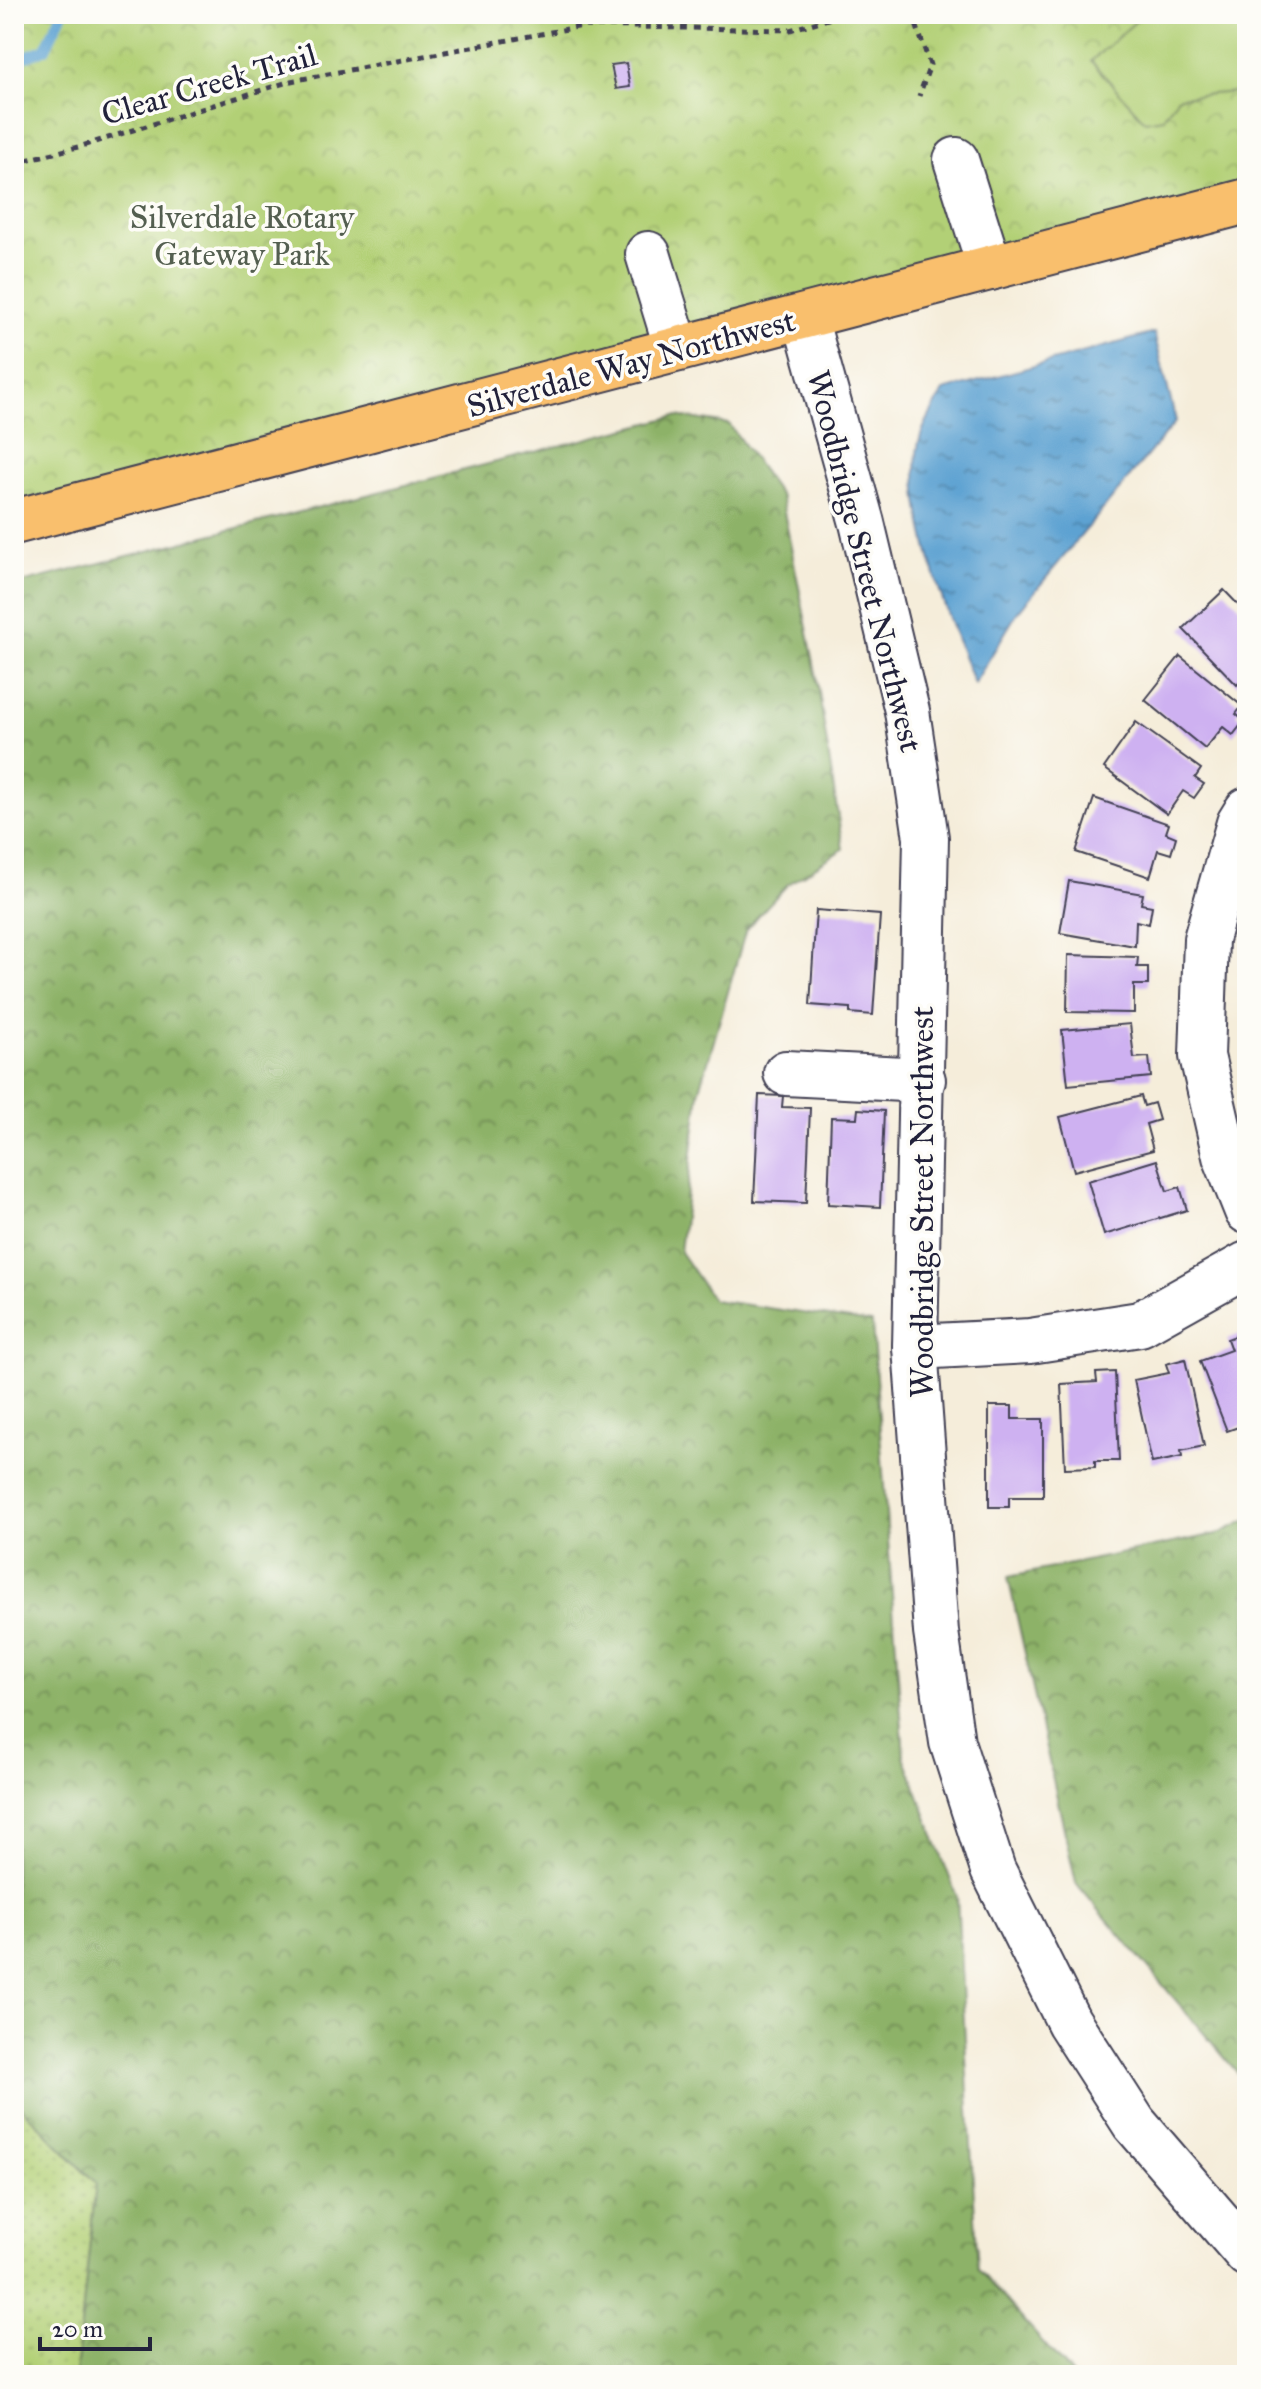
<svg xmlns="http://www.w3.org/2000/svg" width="1261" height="2389" font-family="'IM FELL Great Primer',serif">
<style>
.grass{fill:url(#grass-dots);stroke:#6a7958;stroke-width:2}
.forest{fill:url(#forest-crowns);stroke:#586a51;stroke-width:2}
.park{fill:url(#park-crowns);stroke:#6a7958;stroke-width:2}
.pitch{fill:#b2d076;stroke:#6a7958;stroke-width:2}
.water{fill:url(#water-ripples);stroke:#406286;stroke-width:2}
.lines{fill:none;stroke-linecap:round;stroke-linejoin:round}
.stream{stroke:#5da2d2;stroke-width:11}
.building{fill:#ceb1f1}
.minor-casing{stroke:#424053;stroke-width:48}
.major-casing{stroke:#424053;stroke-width:48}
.path{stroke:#424053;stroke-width:5;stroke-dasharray:6 6;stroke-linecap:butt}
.minor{stroke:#fff;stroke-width:44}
.major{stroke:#f9bf6d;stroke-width:44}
.labels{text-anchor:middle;stroke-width:7;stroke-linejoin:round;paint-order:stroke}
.street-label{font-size:32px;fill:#22223b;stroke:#fdfcf7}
.park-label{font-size:32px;fill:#545f50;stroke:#fdfcf7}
</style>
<defs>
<pattern id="grass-dots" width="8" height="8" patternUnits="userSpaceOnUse" patternTransform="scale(2)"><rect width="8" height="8" fill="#b2d076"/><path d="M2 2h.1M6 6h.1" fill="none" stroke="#99b267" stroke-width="1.8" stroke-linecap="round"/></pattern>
<pattern id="forest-crowns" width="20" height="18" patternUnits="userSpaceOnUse" patternTransform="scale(2)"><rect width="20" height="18" fill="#8db267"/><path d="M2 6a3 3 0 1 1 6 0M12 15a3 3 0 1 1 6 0" fill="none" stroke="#739056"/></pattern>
<pattern id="park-crowns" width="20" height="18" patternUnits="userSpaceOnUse" patternTransform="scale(2)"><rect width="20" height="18" fill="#b2d076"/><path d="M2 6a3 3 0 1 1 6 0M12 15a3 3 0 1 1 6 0" fill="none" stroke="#99b267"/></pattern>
<pattern id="water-ripples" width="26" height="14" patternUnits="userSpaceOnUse" patternTransform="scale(2)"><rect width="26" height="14" fill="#5da2d2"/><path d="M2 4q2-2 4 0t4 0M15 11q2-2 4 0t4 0" fill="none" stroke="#4c84ac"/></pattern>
</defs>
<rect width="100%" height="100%" fill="#fdfcf7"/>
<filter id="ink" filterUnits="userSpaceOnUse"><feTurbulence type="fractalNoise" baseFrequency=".0125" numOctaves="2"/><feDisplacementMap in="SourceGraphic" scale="16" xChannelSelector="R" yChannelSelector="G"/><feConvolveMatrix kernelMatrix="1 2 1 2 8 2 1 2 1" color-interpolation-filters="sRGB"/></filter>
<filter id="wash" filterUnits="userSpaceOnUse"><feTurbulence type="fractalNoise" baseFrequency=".006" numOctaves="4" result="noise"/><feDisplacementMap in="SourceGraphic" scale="32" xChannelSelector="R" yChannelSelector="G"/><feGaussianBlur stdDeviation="1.8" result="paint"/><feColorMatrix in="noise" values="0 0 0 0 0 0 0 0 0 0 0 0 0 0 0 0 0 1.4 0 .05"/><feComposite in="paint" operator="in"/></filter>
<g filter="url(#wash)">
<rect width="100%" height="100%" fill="#f5edda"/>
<path class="grass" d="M 14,2100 L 96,2183 L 76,2375 L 14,2375 Z"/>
<g class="forest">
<path d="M 676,416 L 729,424 L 781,497 L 816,673 L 843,849 L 787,885 L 746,929 L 699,1093 L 680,1252 L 713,1300 L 872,1323 L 904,1756 L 957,1897 L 978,2269 L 1072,2375 L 76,2375 L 96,2183 L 14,2100 L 14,585 Z"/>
<path d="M 1247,1520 L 1247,2084 L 1076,1883 L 1008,1577 L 1221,1533 Z"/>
</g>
<path class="park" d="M 14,14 L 1247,14 L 1247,201 L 14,522 Z"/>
<path class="pitch" d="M 1144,14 L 1247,14 L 1247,91 L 1178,97 L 1163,118 L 1145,121 L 1091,61 Z"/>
<path class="water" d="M 1154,333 L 1176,421 L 1017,613 L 974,684 C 950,624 900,497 921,435 C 926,420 936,405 943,391 Z"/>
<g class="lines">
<path class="stream" d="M 14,61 L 45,49 L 62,14"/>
</g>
<g id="blocks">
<g class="building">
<path d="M 626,63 L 630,87 L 616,89 L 611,65 Z"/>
<path d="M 1224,590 L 1247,614 L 1247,675 L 1237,685 L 1183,629 Z"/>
<path d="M 1180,656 L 1242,706 L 1236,714 L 1244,721 L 1233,735 L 1223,727 L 1205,749 L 1145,700 Z"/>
<path d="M 1136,722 L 1201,769 L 1195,778 L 1204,784 L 1194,798 L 1183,791 L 1167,814 L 1104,768 Z"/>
<path d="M 1094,798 L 1169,824 L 1166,833 L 1176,837 L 1171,854 L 1158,850 L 1150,877 L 1076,852 Z"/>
<path d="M 1069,881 L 1143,894 L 1141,904 L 1152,906 L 1149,924 L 1136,921 L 1135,946 L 1060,933 Z"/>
<path d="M 816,910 L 880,915 L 873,1015 L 850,1013 L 850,1008 L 810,1005 Z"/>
<path d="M 1068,955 L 1138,957 L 1137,967 L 1148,967 L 1148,985 L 1134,985 L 1134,1013 L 1067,1012 Z"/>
<path d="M 1130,1024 L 1134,1058 L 1149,1057 L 1151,1077 L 1068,1085 L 1062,1030 Z"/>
<path d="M 759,1095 L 783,1096 L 782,1107 L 810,1108 L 806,1203 L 754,1201 Z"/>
<path d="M 1141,1096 L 1144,1106 L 1154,1103 L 1159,1120 L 1146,1124 L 1153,1150 L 1074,1171 L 1060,1117 Z"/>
<path d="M 858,1109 L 884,1111 L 880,1207 L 828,1204 L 831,1117 L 857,1118 Z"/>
<path d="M 1157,1160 L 1167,1191 L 1180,1187 L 1187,1210 L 1104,1235 L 1088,1181 Z"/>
<path d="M 1246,1332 L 1247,1424 L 1227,1431 L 1200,1361 L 1231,1350 L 1227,1339 Z"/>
<path d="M 1185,1359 L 1204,1446 L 1181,1451 L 1182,1457 L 1152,1463 L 1134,1380 L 1169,1373 L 1166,1364 Z"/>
<path d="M 1115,1372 L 1119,1461 L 1095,1461 L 1095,1467 L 1065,1468 L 1061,1384 L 1097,1382 L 1096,1373 Z"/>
<path d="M 989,1406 L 1012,1406 L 1012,1419 L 1043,1419 L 1043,1497 L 1009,1497 L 1009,1507 L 989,1507 Z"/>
</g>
</g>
</g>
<g filter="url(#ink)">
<use href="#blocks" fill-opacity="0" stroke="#424053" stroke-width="2"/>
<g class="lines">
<defs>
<g id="minor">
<path d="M 956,160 L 990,268"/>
<path d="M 648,254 L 677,349"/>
<path d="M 805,318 L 862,523 L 907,711 L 926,838 L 915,1347 L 936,1632 L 952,1742 L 993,1870 L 1069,2022 L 1134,2123 L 1247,2254"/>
<path d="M 1247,810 L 1239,823 L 1206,939 L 1202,1056 L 1225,1156 L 1247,1211"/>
<path d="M 786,1073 L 923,1080"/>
<path d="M 915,1347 L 1030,1341 L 1140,1324 L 1247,1264"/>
</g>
<path id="major" d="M 14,522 L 1247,201"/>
</defs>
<use href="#minor" class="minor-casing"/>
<use href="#major" class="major-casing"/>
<g class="path">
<path d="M 917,14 L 915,21 L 930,65 L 919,96"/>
<path d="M 14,163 L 82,146 L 291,81 L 583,26 L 790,30 L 845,14"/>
</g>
<use href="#minor" class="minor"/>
<use href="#major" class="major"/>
</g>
</g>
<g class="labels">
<g class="street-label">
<text transform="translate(209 84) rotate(-16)" y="11">Clear Creek Trail</text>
<text transform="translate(631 363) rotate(-15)" y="11">Silverdale Way Northwest</text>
<text transform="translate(865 561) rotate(76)" y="11">Woodbridge Street Northwest</text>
<text transform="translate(922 1202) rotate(-90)" y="11">Woodbridge Street Northwest</text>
</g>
<g class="park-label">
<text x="242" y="228">Silverdale Rotary<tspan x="242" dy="37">Gateway Park</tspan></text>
</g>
</g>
<rect width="1261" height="2389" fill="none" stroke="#fdfcf7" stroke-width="48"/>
<path d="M40 2337v12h110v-12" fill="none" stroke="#22223b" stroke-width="4"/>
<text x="52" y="2337" font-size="24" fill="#22223b" stroke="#fdfcf7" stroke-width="6" paint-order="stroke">20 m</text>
</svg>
